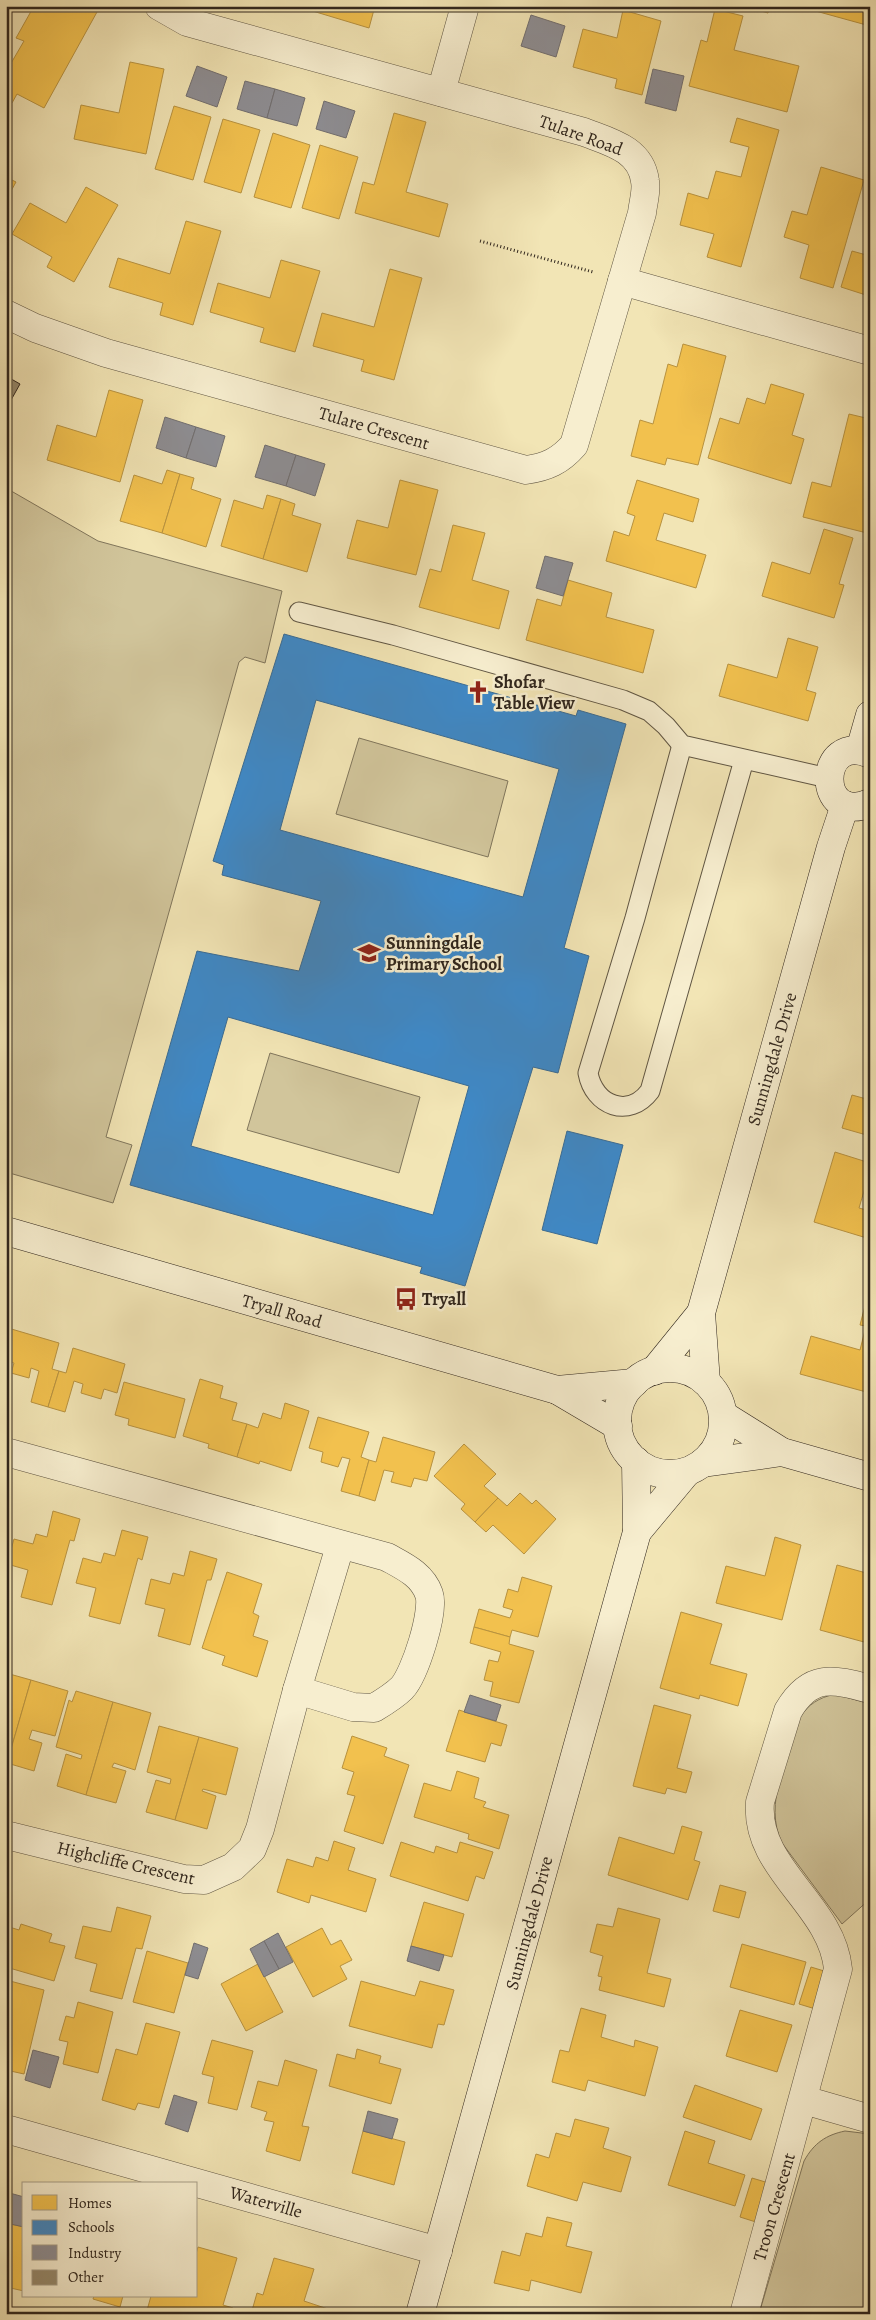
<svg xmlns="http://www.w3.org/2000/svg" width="876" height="2320" font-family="Alegreya,serif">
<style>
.green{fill:#d1c59b;stroke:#80765c}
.homes{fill:#f2c14e;stroke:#b8923f}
.schools{fill:#3f88c5;stroke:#3a6b93;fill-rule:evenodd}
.industry{fill:#8d8d92;stroke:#716e6f}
.building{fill:#95896c;stroke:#30261d}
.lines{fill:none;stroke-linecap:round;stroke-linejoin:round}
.lane-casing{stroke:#605643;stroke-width:21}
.street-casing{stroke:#605643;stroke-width:29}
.secondary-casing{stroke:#30261d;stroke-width:29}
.path{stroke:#30261d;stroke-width:3;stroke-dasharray:1 2.5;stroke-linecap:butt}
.lane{stroke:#f7eecf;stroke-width:19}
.street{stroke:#f7eecf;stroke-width:28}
.secondary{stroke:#f7eecf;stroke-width:28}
.labels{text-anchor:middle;stroke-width:5;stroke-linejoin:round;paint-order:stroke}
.street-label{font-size:18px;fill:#30261d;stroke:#f7eecf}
.poi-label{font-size:18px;font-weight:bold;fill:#30261d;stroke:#f7eecf;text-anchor:start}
</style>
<rect width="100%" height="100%" fill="#f2e5b5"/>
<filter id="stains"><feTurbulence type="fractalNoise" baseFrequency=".004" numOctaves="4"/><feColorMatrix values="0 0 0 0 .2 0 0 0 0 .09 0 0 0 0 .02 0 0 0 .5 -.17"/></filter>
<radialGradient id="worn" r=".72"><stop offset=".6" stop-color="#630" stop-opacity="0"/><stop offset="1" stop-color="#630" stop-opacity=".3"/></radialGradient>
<g class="green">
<path d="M 6,488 L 98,541 L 282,591 L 265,663 L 245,657 L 239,662 L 106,1137 L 132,1145 L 113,1203 L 6,1172 Z"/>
<path d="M 359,738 L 508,781 L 488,857 L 336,814 Z"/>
<path d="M 270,1053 L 420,1097 L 399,1173 L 247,1130 Z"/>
<path d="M 835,1694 L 870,1704 L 870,1899 L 842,1924 L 782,1843 C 763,1804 788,1757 799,1718 C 809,1704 818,1698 835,1694 Z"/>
<path d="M 845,2131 L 870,2134 L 870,2314 L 759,2314 L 804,2161 C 814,2143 826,2135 845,2131 Z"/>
</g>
<g class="homes">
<path d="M 34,6 L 46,10 L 48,6 L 87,6 L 97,12 L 44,108 L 17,94 L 12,103 L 6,100 L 6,63 L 10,65 L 24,41 L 16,38 Z"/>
<path d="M 296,6 L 375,6 L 369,28 Z"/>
<path d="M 744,6 L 770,6 L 768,13 Z"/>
<path d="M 814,6 L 870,6 L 870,26 L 812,10 Z"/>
<path d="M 715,9 L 743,16 L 734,50 L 799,66 L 787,112 L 689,86 L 701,40 L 707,42 Z"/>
<path d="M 623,10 L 661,21 L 642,95 L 615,88 L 617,79 L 573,67 L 583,29 L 617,38 Z"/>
<path d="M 130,62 L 164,69 L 146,154 L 74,139 L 81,105 L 119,113 Z"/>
<path d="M 174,106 L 211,117 L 193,180 L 155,169 Z"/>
<path d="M 394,113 L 426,122 L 406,192 L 448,204 L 439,237 L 355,213 L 363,182 L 374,185 Z"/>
<path d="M 737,118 L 779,130 L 741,267 L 707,257 L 714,234 L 680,225 L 688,193 L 708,199 L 716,171 L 741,177 L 749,147 L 730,142 Z"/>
<path d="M 223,119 L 260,130 L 241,193 L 204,182 Z"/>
<path d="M 273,133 L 310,145 L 291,208 L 254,197 Z"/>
<path d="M 320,145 L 358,157 L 339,219 L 302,208 Z"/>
<path d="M 821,167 L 864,180 L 833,288 L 800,278 L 809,245 L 784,237 L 792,211 L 807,215 Z"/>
<path d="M 6,177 L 16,182 L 6,200 Z"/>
<path d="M 86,187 L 118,205 L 74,282 L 47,267 L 52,257 L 12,234 L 30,203 L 66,223 Z"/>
<path d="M 186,221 L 221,231 L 193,325 L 160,315 L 163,303 L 109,287 L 118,258 L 170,274 Z"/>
<path d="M 852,251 L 870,256 L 869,296 L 841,287 Z"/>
<path d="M 281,260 L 320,271 L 295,352 L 260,342 L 264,328 L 210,312 L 218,283 L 270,298 Z"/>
<path d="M 390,269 L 422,278 L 394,380 L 361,371 L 364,360 L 313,346 L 322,313 L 374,327 Z"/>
<path d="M 683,344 L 726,356 L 698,465 L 667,458 L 665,465 L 631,456 L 640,420 L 653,424 L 668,364 L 677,367 Z"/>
<path d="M 771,384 L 804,394 L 792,435 L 804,439 L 791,484 L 708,458 L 720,418 L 739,424 L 747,398 L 765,404 Z"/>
<path d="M 109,390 L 143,400 L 120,482 L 47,460 L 57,425 L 96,437 Z"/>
<path d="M 849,414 L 870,419 L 870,478 L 864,500 L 870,501 L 870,521 L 867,533 L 803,517 L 812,482 L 831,487 Z"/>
<path d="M 167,470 L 180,474 L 162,533 L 120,521 L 134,475 L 162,484 Z"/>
<path d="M 180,474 L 194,478 L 191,489 L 221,499 L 206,547 L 162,533 Z"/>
<path d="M 400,480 L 438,490 L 416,575 L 347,558 L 357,520 L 388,528 Z"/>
<path d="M 637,480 L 699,499 L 693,522 L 664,513 L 656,540 L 706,555 L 696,588 L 606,561 L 614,531 L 629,536 L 635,516 L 627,513 Z"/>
<path d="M 267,495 L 281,499 L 263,559 L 221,546 L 234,500 L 263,509 Z"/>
<path d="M 281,499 L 295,504 L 292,515 L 321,524 L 307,572 L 263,559 Z"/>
<path d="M 453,525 L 485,533 L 472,580 L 509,591 L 499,629 L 419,607 L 430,569 L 441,572 Z"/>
<path d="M 824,529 L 853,538 L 839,584 L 844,585 L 834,618 L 762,596 L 772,562 L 810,574 Z"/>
<path d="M 568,580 L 612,593 L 606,617 L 654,630 L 643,673 L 526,640 L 537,599 L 561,606 Z"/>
<path d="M 788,638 L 818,647 L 806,690 L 816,693 L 808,721 L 719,696 L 728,664 L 777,678 Z"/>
<path d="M 852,1095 L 870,1100 L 870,1136 L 842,1128 Z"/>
<path d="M 835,1152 L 870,1163 L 870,1171 L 859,1208 L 870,1211 L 870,1239 L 814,1222 Z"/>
<path d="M 868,1294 L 870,1295 L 870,1393 L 800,1374 L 811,1336 L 860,1350 L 866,1326 L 860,1325 Z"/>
<path d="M 8,1328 L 59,1343 L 52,1369 L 59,1371 L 48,1407 L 31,1402 L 39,1371 L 31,1368 L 29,1378 L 11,1373 L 14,1363 L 6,1361 Z"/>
<path d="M 73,1348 L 125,1364 L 117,1393 L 104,1389 L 101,1399 L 81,1393 L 83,1384 L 74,1381 L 65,1412 L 48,1407 L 59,1371 L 66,1373 Z"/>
<path d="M 200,1379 L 223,1386 L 220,1398 L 237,1403 L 232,1420 L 247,1424 L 237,1457 L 208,1448 L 209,1444 L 183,1436 Z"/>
<path d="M 124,1382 L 185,1399 L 175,1438 L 128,1425 L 129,1419 L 115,1415 Z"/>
<path d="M 285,1403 L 309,1411 L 291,1471 L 260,1461 L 259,1464 L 237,1457 L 247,1424 L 258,1428 L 263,1413 L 281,1419 Z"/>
<path d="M 318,1417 L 369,1432 L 361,1457 L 369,1460 L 359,1496 L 341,1491 L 350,1459 L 342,1457 L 338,1467 L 321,1462 L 323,1452 L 309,1448 Z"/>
<path d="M 383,1437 L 435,1452 L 427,1481 L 414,1478 L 411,1487 L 391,1482 L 394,1472 L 384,1470 L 375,1501 L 359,1496 L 369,1460 L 376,1462 Z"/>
<path d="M 464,1444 L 496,1474 L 484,1486 L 498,1498 L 475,1522 L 461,1509 L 465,1504 L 434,1476 Z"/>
<path d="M 520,1493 L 532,1504 L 536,1500 L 556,1519 L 524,1554 L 493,1525 L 486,1532 L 475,1522 L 498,1498 L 507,1506 Z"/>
<path d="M 6,1499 L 11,1500 L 6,1518 Z"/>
<path d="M 53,1511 L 80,1519 L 74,1541 L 70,1540 L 52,1605 L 21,1597 L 28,1570 L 7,1564 L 14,1539 L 33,1544 L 36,1534 L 47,1537 Z"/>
<path d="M 122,1530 L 148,1537 L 142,1560 L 138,1558 L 120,1624 L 89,1616 L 96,1588 L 76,1583 L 83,1558 L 101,1563 L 104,1553 L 115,1556 Z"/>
<path d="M 775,1537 L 801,1545 L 782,1620 L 716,1603 L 726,1566 L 765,1576 Z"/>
<path d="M 190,1551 L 217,1559 L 211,1580 L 207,1580 L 190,1645 L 158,1636 L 165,1609 L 145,1604 L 151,1579 L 170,1584 L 173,1573 L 184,1576 Z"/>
<path d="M 837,1565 L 870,1574 L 870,1637 L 866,1636 L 864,1642 L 820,1630 Z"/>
<path d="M 227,1572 L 262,1584 L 253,1613 L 259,1616 L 253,1636 L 268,1641 L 257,1677 L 222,1665 L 225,1656 L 202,1648 Z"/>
<path d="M 522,1577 L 552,1586 L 538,1637 L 512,1630 L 510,1637 L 474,1627 L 479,1609 L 510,1618 L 513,1610 L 503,1607 L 508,1589 L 518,1592 Z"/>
<path d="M 681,1612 L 722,1624 L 710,1664 L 747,1674 L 738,1706 L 700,1695 L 699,1699 L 660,1688 Z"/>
<path d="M 474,1627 L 510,1637 L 509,1644 L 534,1651 L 519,1703 L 490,1696 L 493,1682 L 484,1680 L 489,1660 L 498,1662 L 501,1652 L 470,1643 Z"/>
<path d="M 6,1673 L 31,1680 L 7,1763 L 6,1763 Z"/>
<path d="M 31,1680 L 68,1691 L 55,1736 L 32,1730 L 29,1739 L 42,1743 L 34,1771 L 7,1763 Z"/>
<path d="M 76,1691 L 113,1702 L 86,1795 L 57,1786 L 66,1754 L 81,1759 L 82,1755 L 56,1747 L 69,1700 L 72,1702 Z"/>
<path d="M 113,1702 L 151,1713 L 135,1770 L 114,1763 L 112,1767 L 126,1771 L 116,1803 L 86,1795 Z"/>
<path d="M 654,1705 L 691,1715 L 677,1768 L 692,1772 L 686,1793 L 667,1788 L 665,1794 L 633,1786 Z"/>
<path d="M 459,1710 L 507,1725 L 501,1746 L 491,1743 L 485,1762 L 446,1751 Z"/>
<path d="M 159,1726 L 199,1737 L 175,1820 L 146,1812 L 156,1780 L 170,1784 L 171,1779 L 147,1772 Z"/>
<path d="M 352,1736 L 387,1748 L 384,1756 L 409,1765 L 383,1844 L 344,1831 L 355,1796 L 347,1794 L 354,1772 L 342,1768 Z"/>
<path d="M 199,1737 L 238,1748 L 226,1795 L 203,1789 L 202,1791 L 216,1796 L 207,1829 L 175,1820 Z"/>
<path d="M 457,1771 L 479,1778 L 474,1798 L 486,1802 L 483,1807 L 509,1815 L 499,1849 L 468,1839 L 469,1834 L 414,1817 L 424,1783 L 451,1791 Z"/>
<path d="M 682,1826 L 702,1832 L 694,1860 L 700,1862 L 688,1900 L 608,1875 L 619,1837 L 674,1854 Z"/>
<path d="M 334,1841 L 355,1848 L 348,1870 L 376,1879 L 366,1912 L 311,1895 L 309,1903 L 277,1892 L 287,1859 L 313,1867 L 316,1857 L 328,1861 Z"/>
<path d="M 401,1842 L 434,1853 L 436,1846 L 457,1853 L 460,1842 L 493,1852 L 484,1879 L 476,1876 L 468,1901 L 390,1876 Z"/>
<path d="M 720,1885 L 746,1892 L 739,1918 L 713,1911 Z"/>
<path d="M 424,1902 L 464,1914 L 452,1957 L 411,1946 Z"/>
<path d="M 117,1907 L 151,1916 L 142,1949 L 136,1948 L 122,1999 L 90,1991 L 97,1964 L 75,1958 L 83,1926 L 111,1932 Z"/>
<path d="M 618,1908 L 660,1919 L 647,1973 L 671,1979 L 664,2007 L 599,1990 L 602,1977 L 598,1976 L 603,1956 L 590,1952 L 597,1924 L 613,1927 Z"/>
<path d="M 21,1924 L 52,1934 L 49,1942 L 65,1946 L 54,1981 L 6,1967 L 6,1926 L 19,1930 Z"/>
<path d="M 322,1928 L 331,1945 L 341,1940 L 352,1960 L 340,1966 L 347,1979 L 313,1997 L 286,1947 Z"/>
<path d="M 742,1944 L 806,1962 L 794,2005 L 730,1987 Z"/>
<path d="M 147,1951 L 188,1963 L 174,2013 L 133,2002 Z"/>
<path d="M 258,1964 L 283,2012 L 246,2031 L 221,1984 Z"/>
<path d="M 811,1967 L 834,1974 L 822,2011 L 799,2004 Z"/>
<path d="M 10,1981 L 44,1990 L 24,2074 L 6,2070 L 6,1995 Z"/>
<path d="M 361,1981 L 415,1996 L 420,1981 L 454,1990 L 444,2025 L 438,2024 L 432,2048 L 349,2026 Z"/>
<path d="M 78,2002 L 113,2012 L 98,2073 L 63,2064 L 68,2042 L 59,2040 L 66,2016 L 74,2018 Z"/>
<path d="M 581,2008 L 606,2015 L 601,2037 L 634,2047 L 635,2040 L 658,2047 L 645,2096 L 588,2080 L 585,2091 L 552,2082 L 560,2050 L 569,2052 Z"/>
<path d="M 740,2010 L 792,2025 L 777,2072 L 726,2056 Z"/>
<path d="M 146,2023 L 180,2032 L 159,2108 L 138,2103 L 135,2110 L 102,2100 L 116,2049 L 137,2055 Z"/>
<path d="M 212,2040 L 253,2051 L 237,2110 L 208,2103 L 214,2077 L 202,2074 Z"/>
<path d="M 357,2049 L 381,2056 L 379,2063 L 401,2069 L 391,2104 L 329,2086 L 337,2054 L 355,2059 Z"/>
<path d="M 285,2060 L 317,2070 L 302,2126 L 309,2127 L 300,2161 L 266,2151 L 274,2122 L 264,2120 L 267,2112 L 251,2107 L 258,2081 L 278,2086 Z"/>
<path d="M 695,2085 L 762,2109 L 751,2140 L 683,2117 Z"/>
<path d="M 575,2119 L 609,2128 L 603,2148 L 631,2157 L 621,2192 L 583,2182 L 577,2201 L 527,2186 L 536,2154 L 549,2158 L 556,2133 L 570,2137 Z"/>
<path d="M 363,2131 L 405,2142 L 394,2185 L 352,2173 Z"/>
<path d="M 685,2131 L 715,2141 L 708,2163 L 745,2175 L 735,2206 L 668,2185 Z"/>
<path d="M 752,2178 L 772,2184 L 759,2223 L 740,2217 Z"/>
<path d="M 547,2217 L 572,2223 L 566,2246 L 592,2252 L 581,2293 L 531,2280 L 529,2291 L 494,2283 L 502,2251 L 520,2256 L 526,2233 L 542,2237 Z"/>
<path d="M 6,2223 L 24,2227 L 24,2291 L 6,2287 Z"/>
<path d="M 198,2247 L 237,2258 L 223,2305 L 233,2308 L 231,2314 L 146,2314 L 151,2296 L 196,2296 L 196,2254 Z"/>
<path d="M 274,2258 L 314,2269 L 304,2301 L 343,2314 L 251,2314 L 257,2293 L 263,2295 Z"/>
<path d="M 94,2296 L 123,2296 L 120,2307 L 93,2299 Z"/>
</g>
<g class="schools">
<path d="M 284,634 L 576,716 L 578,710 L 626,724 L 564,948 L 589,956 L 558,1073 L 533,1067 L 465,1286 L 420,1273 L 422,1267 L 130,1185 L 197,951 L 299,971 L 321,901 L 222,875 L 224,865 L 213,861 ZM 316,700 L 559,769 L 523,897 L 280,830 ZM 228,1017 L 469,1086 L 433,1215 L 191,1146 Z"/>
<path d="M 567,1131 L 623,1145 L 597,1244 L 542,1230 Z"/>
</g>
<g class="industry">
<path d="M 531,15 L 565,26 L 556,57 L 521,46 Z"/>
<path d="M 197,66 L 227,77 L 217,107 L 186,96 Z"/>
<path d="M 653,69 L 684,76 L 676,111 L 645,103 Z"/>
<path d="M 245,81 L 275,89 L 267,118 L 237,109 Z"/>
<path d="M 275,89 L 305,98 L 297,126 L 267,118 Z"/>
<path d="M 324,101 L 355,111 L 346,138 L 316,129 Z"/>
<path d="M 165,417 L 196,427 L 186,458 L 156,448 Z"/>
<path d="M 196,427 L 225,436 L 216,467 L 186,458 Z"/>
<path d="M 265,445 L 296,455 L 286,486 L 255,477 Z"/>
<path d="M 296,455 L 325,464 L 315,496 L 286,486 Z"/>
<path d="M 545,556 L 573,563 L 563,596 L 536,588 Z"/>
<path d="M 470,1695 L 501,1705 L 496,1721 L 464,1712 Z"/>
<path d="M 278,1933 L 293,1962 L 279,1969 L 264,1941 Z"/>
<path d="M 264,1941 L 279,1969 L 264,1977 L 250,1949 Z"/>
<path d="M 194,1943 L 208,1948 L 198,1979 L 185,1975 Z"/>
<path d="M 411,1946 L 444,1955 L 439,1971 L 407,1961 Z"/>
<path d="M 33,2050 L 59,2057 L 50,2088 L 25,2080 Z"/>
<path d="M 174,2095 L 197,2102 L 188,2132 L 165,2124 Z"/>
<path d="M 368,2111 L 398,2119 L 392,2139 L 363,2131 Z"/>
<path d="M 6,2192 L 24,2197 L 24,2227 L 6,2223 Z"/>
</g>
<path class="building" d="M 6,376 L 20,384 L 6,409 Z"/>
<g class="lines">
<defs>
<g id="lane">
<path d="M 299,612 L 393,635 L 623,700 L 649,711 L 666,726 L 682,745 L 828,778"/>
<path d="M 682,745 L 635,918 L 588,1073 C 594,1106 629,1119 650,1091 L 744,760"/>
</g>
<g id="street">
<path d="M 441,92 L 465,6"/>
<path d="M 622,281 L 870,351"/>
<path d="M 6,314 L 35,328 L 106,353 L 526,470 C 547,467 560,461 574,445 L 642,213 C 643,203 647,191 645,181 C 641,149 610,142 584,132 L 187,22 L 159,6"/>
<path d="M 6,1452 L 387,1557 C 403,1566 422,1574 429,1594 C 435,1611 415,1674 402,1688 C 394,1696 384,1702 374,1708 L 353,1707 L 297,1690"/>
<path d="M 6,1835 L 184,1879 L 204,1880 L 233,1867 L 252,1849 L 260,1829 L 297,1690 L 340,1546"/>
<path d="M 804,2100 L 870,2119"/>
<path d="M 6,2129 L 438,2251"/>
<path d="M 744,2314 L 838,1969 C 832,1904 754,1869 760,1802 L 788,1711 C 810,1673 833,1679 870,1689"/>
</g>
<g id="secondary">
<path d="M 860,750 L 870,715"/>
<path d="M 870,754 C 817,731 815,826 870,803"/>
<path d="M 6,1231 L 557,1390 L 618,1426"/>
<circle cx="670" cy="1421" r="53"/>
<path d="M 654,1371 L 701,1313"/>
<path d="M 706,1382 L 701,1313 L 831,847 L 845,805"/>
<path d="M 557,1390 L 634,1383"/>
<path d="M 723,1415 L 782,1452 L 870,1477"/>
<path d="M 703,1463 L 782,1452"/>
<path d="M 637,1532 L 687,1472"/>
<path d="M 420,2314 L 637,1532 L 636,1461"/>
</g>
</defs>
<use href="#lane" class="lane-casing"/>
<use href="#street" class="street-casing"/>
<use href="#secondary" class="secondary-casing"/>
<path class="path" d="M 480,241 L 593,272"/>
<use href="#lane" class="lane"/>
<use href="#street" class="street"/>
<use href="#secondary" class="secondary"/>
</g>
<defs>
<symbol id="church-bare" viewBox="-9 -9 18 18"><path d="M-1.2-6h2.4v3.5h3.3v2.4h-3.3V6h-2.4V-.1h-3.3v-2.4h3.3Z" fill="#8f2418" stroke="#f7eecf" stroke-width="2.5" paint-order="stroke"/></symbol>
<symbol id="school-bare" viewBox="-9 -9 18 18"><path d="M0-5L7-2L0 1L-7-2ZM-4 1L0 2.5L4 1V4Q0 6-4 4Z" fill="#8f2418" stroke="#f7eecf" stroke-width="2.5" paint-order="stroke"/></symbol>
<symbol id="bus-bare" viewBox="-9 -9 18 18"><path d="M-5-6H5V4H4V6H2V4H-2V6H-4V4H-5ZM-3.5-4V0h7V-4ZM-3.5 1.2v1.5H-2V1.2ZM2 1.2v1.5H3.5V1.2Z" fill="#8f2418" stroke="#f7eecf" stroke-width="2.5" paint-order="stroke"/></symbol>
</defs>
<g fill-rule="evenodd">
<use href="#church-bare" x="462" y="676" width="32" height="32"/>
<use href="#school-bare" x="353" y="937" width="32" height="32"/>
<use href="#bus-bare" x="390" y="1283" width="32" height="32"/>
</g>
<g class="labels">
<g class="street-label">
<text transform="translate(581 135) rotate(20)" y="6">Tulare Road</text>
<text transform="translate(374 428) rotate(16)" y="6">Tulare Crescent</text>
<text transform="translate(772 1059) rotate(-74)" y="6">Sunningdale Drive</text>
<text transform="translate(282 1311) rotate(16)" y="6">Tryall Road</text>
<text transform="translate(126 1863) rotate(13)" y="6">Highcliffe Crescent</text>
<text transform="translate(529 1923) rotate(-75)" y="6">Sunningdale Drive</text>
<text transform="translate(266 2202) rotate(16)" y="6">Waterville</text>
<text transform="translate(774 2207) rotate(-74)" y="6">Troon Crescent</text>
</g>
<g class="poi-label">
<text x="494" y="688">Shofar<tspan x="494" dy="21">Table View</tspan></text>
<text x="386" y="949">Sunningdale<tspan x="386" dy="21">Primary School</tspan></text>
<text x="422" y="1305">Tryall</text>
</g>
</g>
<rect width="876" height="2320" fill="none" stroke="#f2e5b5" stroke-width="25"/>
<rect x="8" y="8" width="861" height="2305" fill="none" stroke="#30261d" stroke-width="2.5"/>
<rect x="12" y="12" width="851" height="2295" fill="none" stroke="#30261d"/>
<rect x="22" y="2182" width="175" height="115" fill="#f7eecf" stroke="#a79e88"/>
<rect x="32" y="2195" width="25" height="15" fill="#f2c14e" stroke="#a79e88"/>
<text x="68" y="2208" font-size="15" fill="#30261d">Homes</text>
<rect x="32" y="2220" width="25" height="15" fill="#3f88c5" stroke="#a79e88"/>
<text x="68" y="2232" font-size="15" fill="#30261d">Schools</text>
<rect x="32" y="2245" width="25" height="15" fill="#8d8d92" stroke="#a79e88"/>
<text x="68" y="2258" font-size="15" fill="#30261d">Industry</text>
<rect x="32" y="2270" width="25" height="15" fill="#95896c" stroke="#a79e88"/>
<text x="68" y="2282" font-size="15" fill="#30261d">Other</text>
<rect width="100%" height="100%" filter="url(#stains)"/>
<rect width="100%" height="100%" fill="url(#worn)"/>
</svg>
